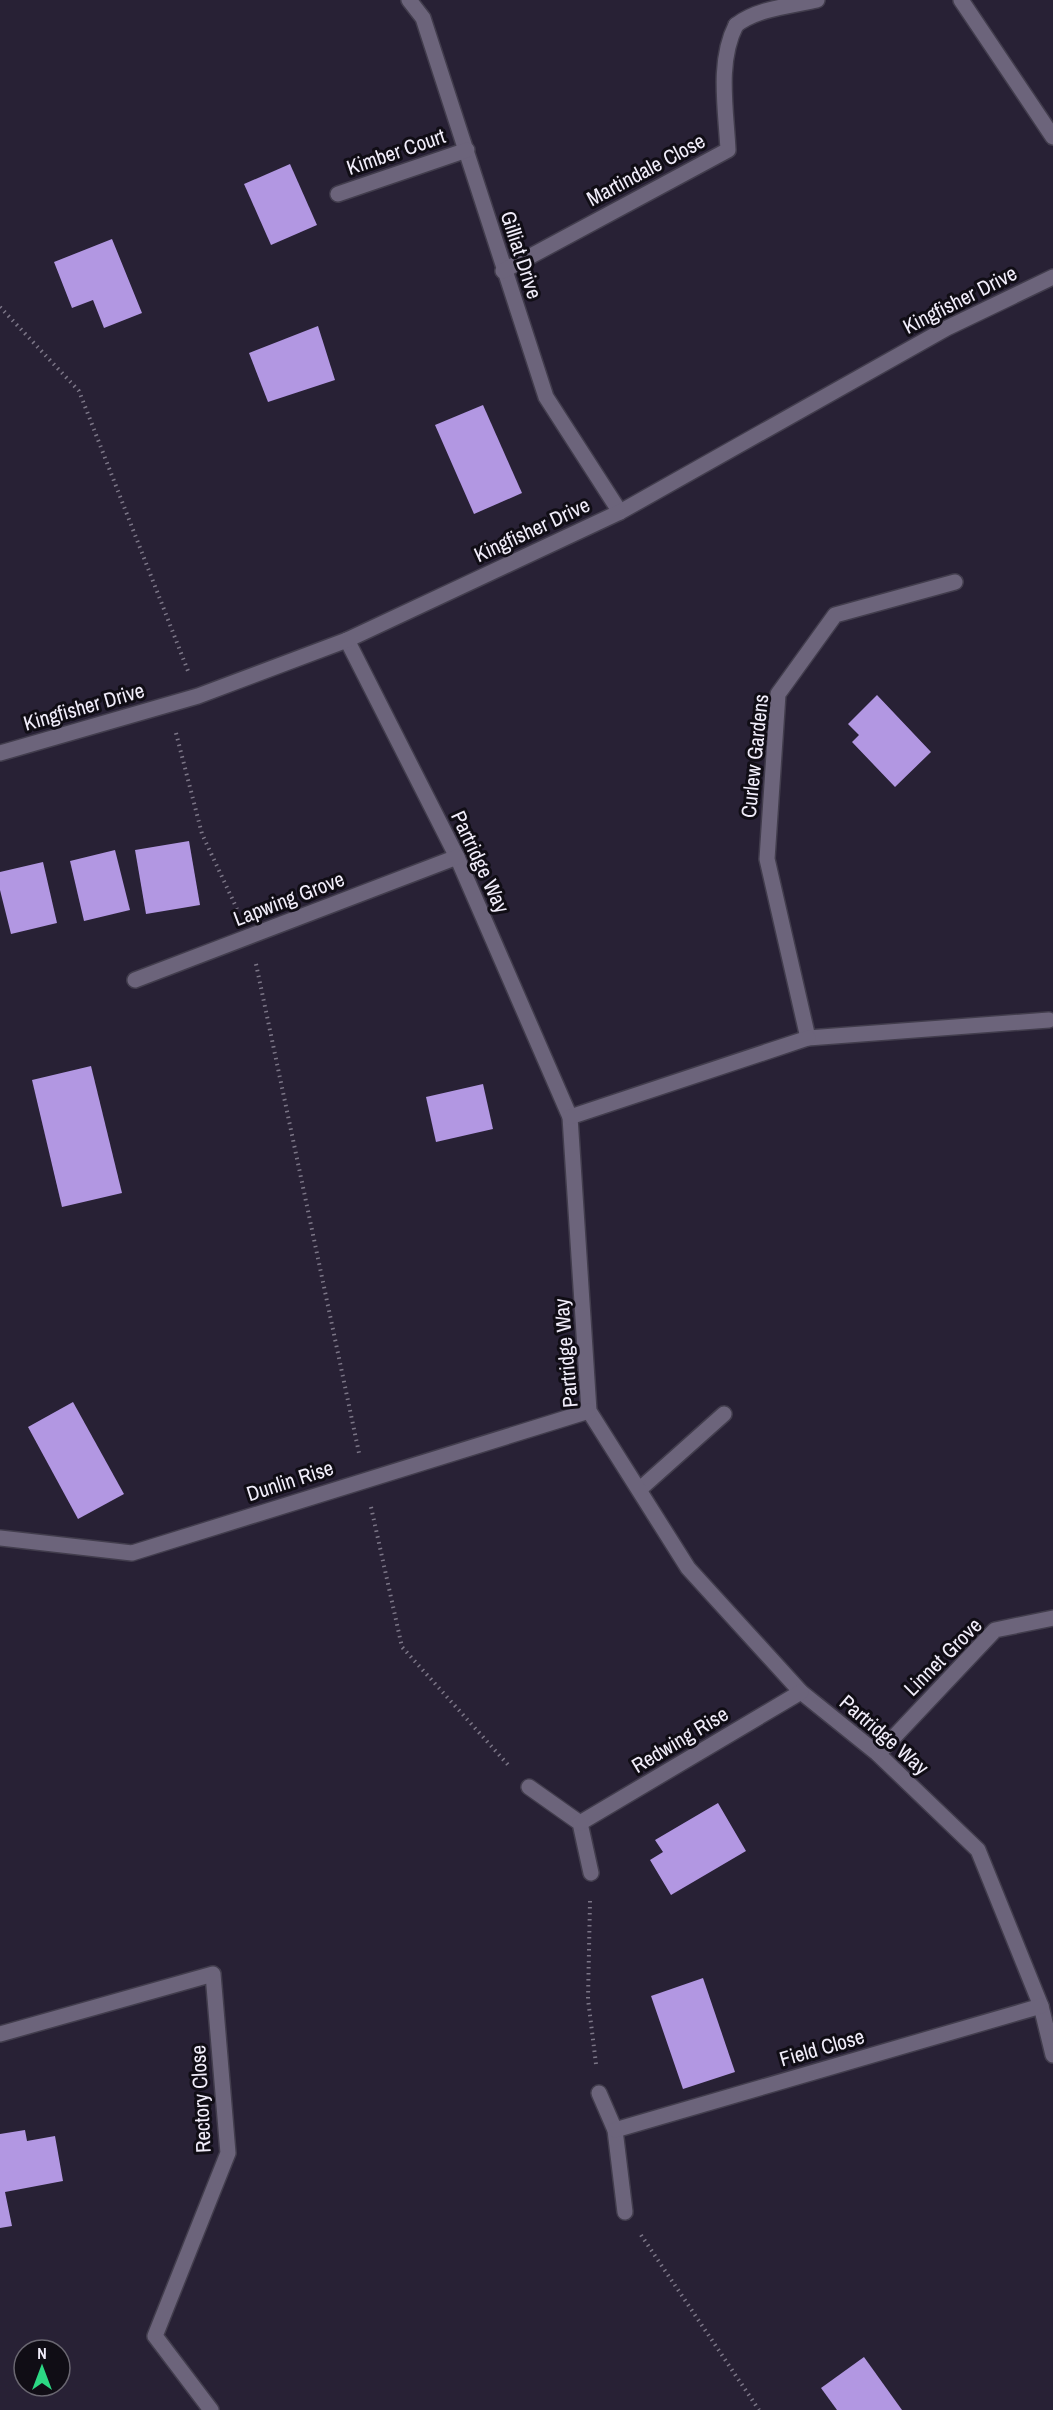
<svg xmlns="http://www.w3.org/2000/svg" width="1053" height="2410" font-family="'Archivo Narrow',sans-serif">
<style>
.building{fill:#b297e2}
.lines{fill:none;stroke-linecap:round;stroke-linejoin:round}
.lane-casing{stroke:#423d4d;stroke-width:18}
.street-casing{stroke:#423d4d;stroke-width:18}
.secondary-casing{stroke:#423d4d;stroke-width:18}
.path{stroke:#7c7687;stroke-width:4;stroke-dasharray:1.5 4.5;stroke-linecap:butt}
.lane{stroke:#6c647b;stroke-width:15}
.street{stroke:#6c647b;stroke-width:15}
.secondary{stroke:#6c647b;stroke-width:15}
.labels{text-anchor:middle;stroke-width:6;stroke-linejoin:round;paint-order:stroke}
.street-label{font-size:21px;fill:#f1edfa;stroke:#100d15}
</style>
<rect width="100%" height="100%" fill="#282135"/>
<g class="building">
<path d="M 290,164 L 317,225 L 271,245 L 244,184 Z"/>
<path d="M 112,239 L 142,313 L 104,328 L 93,300 L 72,308 L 54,262 Z"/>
<path d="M 318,326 L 335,380 L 268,402 L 249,353 Z"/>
<path d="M 483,405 L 522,493 L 474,514 L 435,425 Z"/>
<path d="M 877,695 L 931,752 L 895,787 L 852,742 L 859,735 L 848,724 Z"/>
<path d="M 189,841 L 200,905 L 146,914 L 135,850 Z"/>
<path d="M 115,850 L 130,910 L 84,921 L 70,861 Z"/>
<path d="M 43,862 L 57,923 L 11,934 L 0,890 L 0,872 Z"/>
<path d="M 91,1066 L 122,1193 L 62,1207 L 32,1080 Z"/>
<path d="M 483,1084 L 493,1129 L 436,1142 L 426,1097 Z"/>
<path d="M 73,1402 L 124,1494 L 78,1519 L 28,1427 Z"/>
<path d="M 718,1803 L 746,1851 L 671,1895 L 650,1860 L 663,1852 L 655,1840 Z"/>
<path d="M 703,1978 L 735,2072 L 683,2089 L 651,1996 Z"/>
<path d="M 25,2130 L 27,2141 L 55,2136 L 63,2181 L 5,2192 L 12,2226 L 0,2228 L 0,2134 Z"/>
<path d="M 864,2357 L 902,2410 L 837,2410 L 821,2388 Z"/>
</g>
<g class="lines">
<defs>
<g id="lane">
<path d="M 736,25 C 758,8 791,6 817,0"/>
<path d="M 640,1489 L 724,1414"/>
</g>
<g id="street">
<path d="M 409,0 L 423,18 L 546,397 L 620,512"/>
<path d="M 338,194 L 467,150"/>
<path d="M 503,271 L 728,150 C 726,109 717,62 736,25"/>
<path d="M 955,582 L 835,615 L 778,694 L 767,859 L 808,1038 L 1049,1020"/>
<path d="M 347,640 L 457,857 L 570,1117 L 589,1411 L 688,1568 L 801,1692 L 878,1754 L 978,1850 L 1041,2006 L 1053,2055"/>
<path d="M 135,980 L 457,857"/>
<path d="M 570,1117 L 808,1038"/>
<path d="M 0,1538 L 132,1553 L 589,1411"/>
<path d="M 878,1754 L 995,1630 L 1053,1618"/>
<path d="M 529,1787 L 580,1823 L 591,1873"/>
<path d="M 580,1823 L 801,1692"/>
<path d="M 0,2034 L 213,1974 L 228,2153 L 155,2336 L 211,2410"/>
<path d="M 599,2093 L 615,2130 L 625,2212"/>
<path d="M 615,2130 L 1041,2006"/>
</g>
<g id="secondary">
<path d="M 961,0 L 1053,137"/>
<path d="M 0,753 L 198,696 L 347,640 L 620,512 L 947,328 L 1053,277"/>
</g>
</defs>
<use href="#lane" class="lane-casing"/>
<use href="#street" class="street-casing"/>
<use href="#secondary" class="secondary-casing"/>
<g class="path">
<path d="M 0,307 L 79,391 L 188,671"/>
<path d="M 176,733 L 202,834 L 237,909"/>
<path d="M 256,964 L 359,1453"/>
<path d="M 371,1507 L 402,1647 L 510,1767"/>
<path d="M 590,1901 L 588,1999 L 596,2064"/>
<path d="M 641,2235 L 759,2410"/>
</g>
<use href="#lane" class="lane"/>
<use href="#street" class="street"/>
<use href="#secondary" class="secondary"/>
</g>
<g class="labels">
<g class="street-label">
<text transform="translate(396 152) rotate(-19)" y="7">Kimber Court</text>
<text transform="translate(646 170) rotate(-28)" y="7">Martindale Close</text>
<text transform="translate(521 255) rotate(72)" y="7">Gilliat Drive</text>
<text transform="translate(960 300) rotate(-27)" y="7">Kingfisher Drive</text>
<text transform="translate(532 530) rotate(-25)" y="7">Kingfisher Drive</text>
<text transform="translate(84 707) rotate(-16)" y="7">Kingfisher Drive</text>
<text transform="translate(755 756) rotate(-84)" y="7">Curlew Gardens</text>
<text transform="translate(480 862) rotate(65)" y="7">Partridge Way</text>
<text transform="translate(289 899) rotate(-21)" y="7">Lapwing Grove</text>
<text transform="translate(566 1353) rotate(-95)" y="7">Partridge Way</text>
<text transform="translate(290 1481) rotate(-18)" y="7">Dunlin Rise</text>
<text transform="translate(943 1657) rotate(-45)" y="7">Linnet Grove</text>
<text transform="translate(884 1735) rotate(41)" y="7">Partridge Way</text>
<text transform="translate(680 1740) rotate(-31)" y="7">Redwing Rise</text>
<text transform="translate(822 2048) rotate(-16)" y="7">Field Close</text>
<text transform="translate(201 2099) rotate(-93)" y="7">Rectory Close</text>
</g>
</g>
<g transform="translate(42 2368)"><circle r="28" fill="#100d15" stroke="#6a6771" stroke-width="1.5"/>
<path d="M0-4.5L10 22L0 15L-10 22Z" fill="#2cd884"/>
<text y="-9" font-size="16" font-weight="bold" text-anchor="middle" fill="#f1edfa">N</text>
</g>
</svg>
